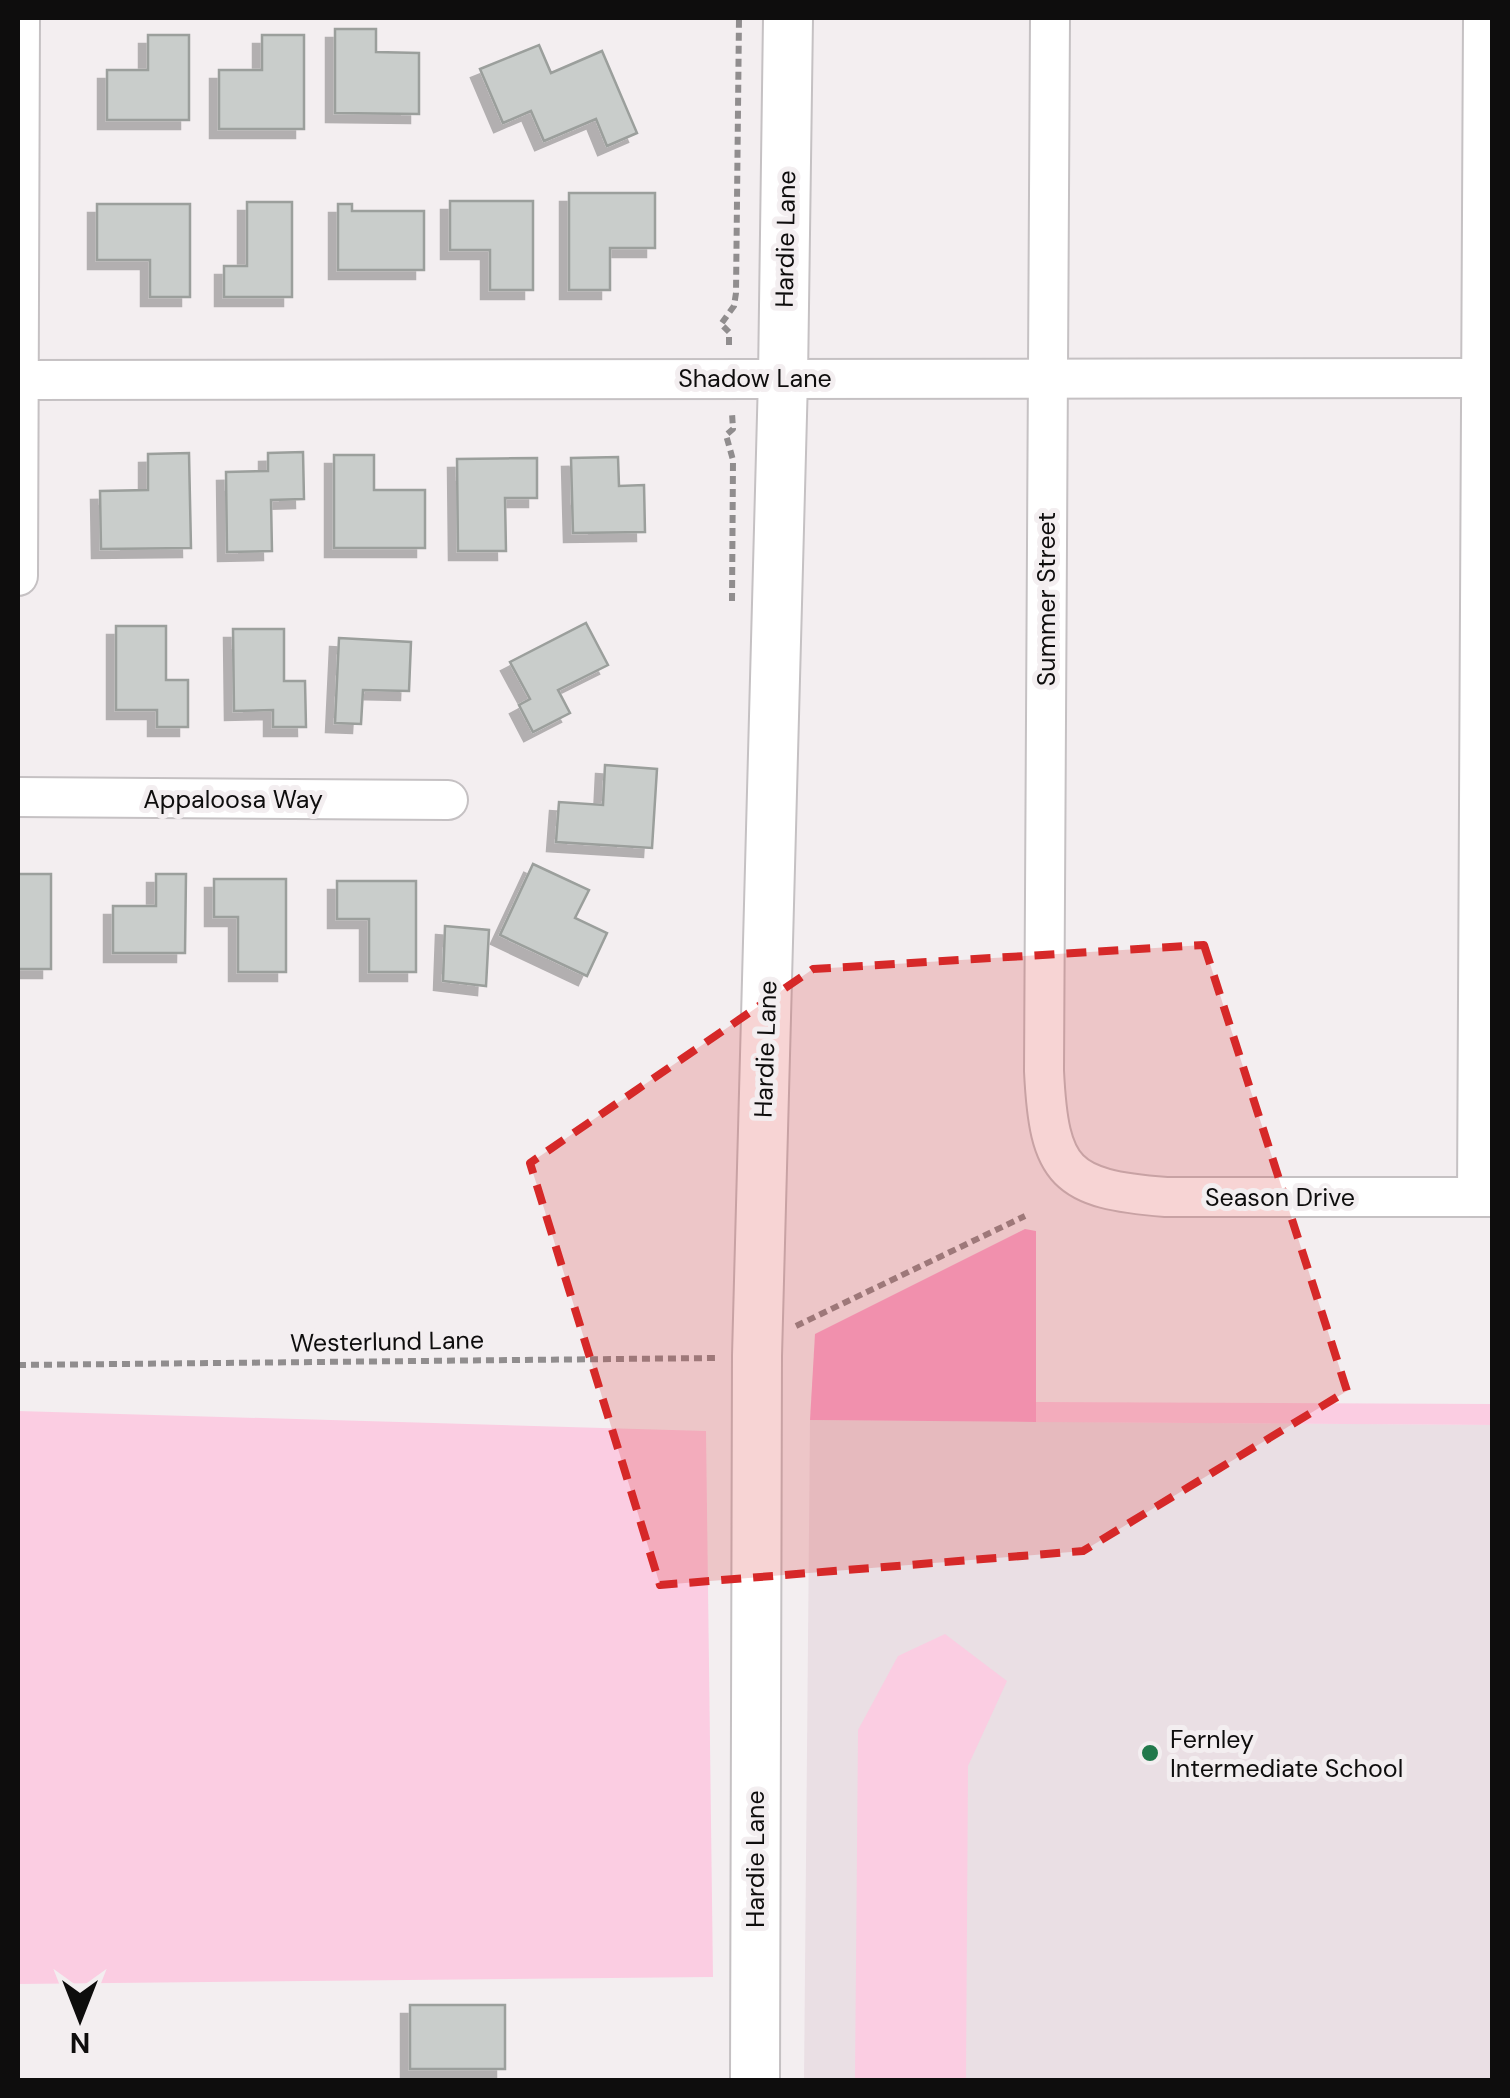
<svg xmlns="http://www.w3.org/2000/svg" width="1510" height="2098" font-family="'DM Sans',sans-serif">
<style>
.built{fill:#eadfe4}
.green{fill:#fbcde2}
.water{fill:#f8abcf}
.building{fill:#c9cdcb;stroke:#9b9f9c;stroke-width:2.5;filter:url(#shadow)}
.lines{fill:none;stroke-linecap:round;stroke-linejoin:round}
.minor-casing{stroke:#c5c1c3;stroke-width:42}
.tertiary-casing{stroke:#c5c1c3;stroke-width:52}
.path{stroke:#908d8e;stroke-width:6;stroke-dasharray:8 5;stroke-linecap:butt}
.minor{stroke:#fff;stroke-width:38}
.tertiary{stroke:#fff;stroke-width:48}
.marked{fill:#d62828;fill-opacity:0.2;stroke:#d62828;stroke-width:8;stroke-dasharray:20 12;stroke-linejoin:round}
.poi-dot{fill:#21784b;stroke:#f3eef0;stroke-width:4}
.labels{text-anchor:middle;stroke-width:10;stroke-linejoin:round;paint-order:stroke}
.street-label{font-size:25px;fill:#0e0d0d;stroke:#f3eef0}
.poi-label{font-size:25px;fill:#0e0d0d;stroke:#f3eef0;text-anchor:start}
</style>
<defs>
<filter id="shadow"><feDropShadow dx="-9" dy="9" stdDeviation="0" flood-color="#0004"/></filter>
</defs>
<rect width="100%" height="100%" fill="#f3eef0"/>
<path class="built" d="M 810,1420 L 1492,1425 L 1492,2080 L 804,2080 Z"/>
<g class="green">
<path d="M 1036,1402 L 1492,1404 L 1492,1425 L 1036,1422 Z"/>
<path d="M 18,1411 L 706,1431 L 713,1977 L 18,1984 Z"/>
<path d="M 945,1634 L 1007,1681 L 968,1766 L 966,2080 L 855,2080 L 858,1730 L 898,1656 Z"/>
</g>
<path class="water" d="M 1025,1229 L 1036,1231 L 1036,1422 L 810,1420 L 815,1334 Z"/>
<g class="building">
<path d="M 335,29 L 376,29 L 376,52 L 419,53 L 419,114 L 335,113 Z"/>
<path d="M 148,35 L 189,35 L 189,120 L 107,120 L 107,70 L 148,70 Z"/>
<path d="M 262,35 L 304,35 L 304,129 L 219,129 L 219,70 L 262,70 Z"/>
<path d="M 539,45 L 551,73 L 602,51 L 637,133 L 607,146 L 596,119 L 544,141 L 531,111 L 503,123 L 480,69 Z"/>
<path d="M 569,193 L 655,193 L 655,248 L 610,248 L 610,290 L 569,290 Z"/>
<path d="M 450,201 L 533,201 L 533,290 L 490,290 L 490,250 L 450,250 Z"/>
<path d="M 247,202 L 292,202 L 292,297 L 224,297 L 224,266 L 247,266 Z"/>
<path d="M 97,204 L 190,204 L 190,297 L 150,297 L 150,260 L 97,260 Z"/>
<path d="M 338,204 L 352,204 L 352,211 L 424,211 L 424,270 L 338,270 Z"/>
<path d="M 303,452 L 304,499 L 271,500 L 272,551 L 227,552 L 226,472 L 268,471 L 268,453 Z"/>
<path d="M 189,453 L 191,548 L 101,549 L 100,491 L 148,490 L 148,454 Z"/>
<path d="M 334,455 L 374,455 L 374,490 L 425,490 L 425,548 L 334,548 Z"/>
<path d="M 618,457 L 619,486 L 644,485 L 645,532 L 573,533 L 571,458 Z"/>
<path d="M 537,458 L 537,498 L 505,498 L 506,551 L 458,551 L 457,459 Z"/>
<path d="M 586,623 L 608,665 L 558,690 L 570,713 L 533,732 L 519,705 L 530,699 L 510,662 Z"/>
<path d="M 116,626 L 166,626 L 166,680 L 188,680 L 188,727 L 157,727 L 157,710 L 116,710 Z"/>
<path d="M 233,629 L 284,629 L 284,681 L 305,681 L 306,727 L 273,727 L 273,710 L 234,711 Z"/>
<path d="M 339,638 L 411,642 L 409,691 L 363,690 L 361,724 L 335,723 Z"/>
<path d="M 605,765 L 657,769 L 652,848 L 556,842 L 559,802 L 603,805 Z"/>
<path d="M 533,864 L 589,890 L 575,918 L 607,933 L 587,976 L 500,935 Z"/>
<rect x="18" y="874" width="33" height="95"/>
<path d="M 156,874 L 186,874 L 185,953 L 113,953 L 113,906 L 156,906 Z"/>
<path d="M 214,879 L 286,879 L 286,972 L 238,972 L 238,917 L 214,917 Z"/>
<path d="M 337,881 L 416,881 L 416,972 L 369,972 L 369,919 L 337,919 Z"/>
<path d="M 445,926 L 489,930 L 486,986 L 443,981 Z"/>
<rect x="410" y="2005" width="95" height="64"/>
</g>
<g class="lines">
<defs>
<g id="minor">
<path d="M 1050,18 L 1044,1071 C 1049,1173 1065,1189 1166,1197 L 1492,1197"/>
<path d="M 18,380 L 1492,378"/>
<path d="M 18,576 L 20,18"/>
<path d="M 18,797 L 448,800"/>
<path d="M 1477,1197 L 1483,18"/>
</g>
<path id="tertiary" d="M 755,2080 L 757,1356 L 783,378 L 788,18"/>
</defs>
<use href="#minor" class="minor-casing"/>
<use href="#tertiary" class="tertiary-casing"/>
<g class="path">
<path d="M 729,345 L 729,332 L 721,324 L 734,306 L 736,293 L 739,18"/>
<path d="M 732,601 L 733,460 L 726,435 L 733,429 L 732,413"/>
<path d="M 796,1326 L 1025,1216"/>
<path d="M 18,1365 L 716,1358"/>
</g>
<use href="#minor" class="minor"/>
<use href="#tertiary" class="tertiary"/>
</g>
<path class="marked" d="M 1204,945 L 1347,1391 L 1083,1551 L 660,1585 L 530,1163 L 813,969 Z"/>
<circle class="poi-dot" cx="1150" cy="1753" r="10"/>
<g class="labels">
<g class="street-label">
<text transform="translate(785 239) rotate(-89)" y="9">Hardie Lane</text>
<text x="755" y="387">Shadow Lane</text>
<text transform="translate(1046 599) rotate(-90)" y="9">Summer Street</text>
<text x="233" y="808">Appaloosa Way</text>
<text transform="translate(765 1049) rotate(-88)" y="9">Hardie Lane</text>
<text x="1280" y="1206">Season Drive</text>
<text transform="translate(387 1341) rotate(-1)" y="9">Westerlund Lane</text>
<text transform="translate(755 1859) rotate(-90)" y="9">Hardie Lane</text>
</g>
<g class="poi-label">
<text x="1170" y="1748">Fernley<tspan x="1170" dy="29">Intermediate School</tspan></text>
</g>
</g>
<rect width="1510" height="2098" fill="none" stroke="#0e0d0d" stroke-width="40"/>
<g transform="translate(80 2018) rotate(180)" stroke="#f3eef0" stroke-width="8" paint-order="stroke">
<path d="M0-8L18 38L0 25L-18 38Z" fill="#0e0d0d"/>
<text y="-15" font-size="28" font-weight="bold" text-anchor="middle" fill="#0e0d0d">N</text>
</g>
</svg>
